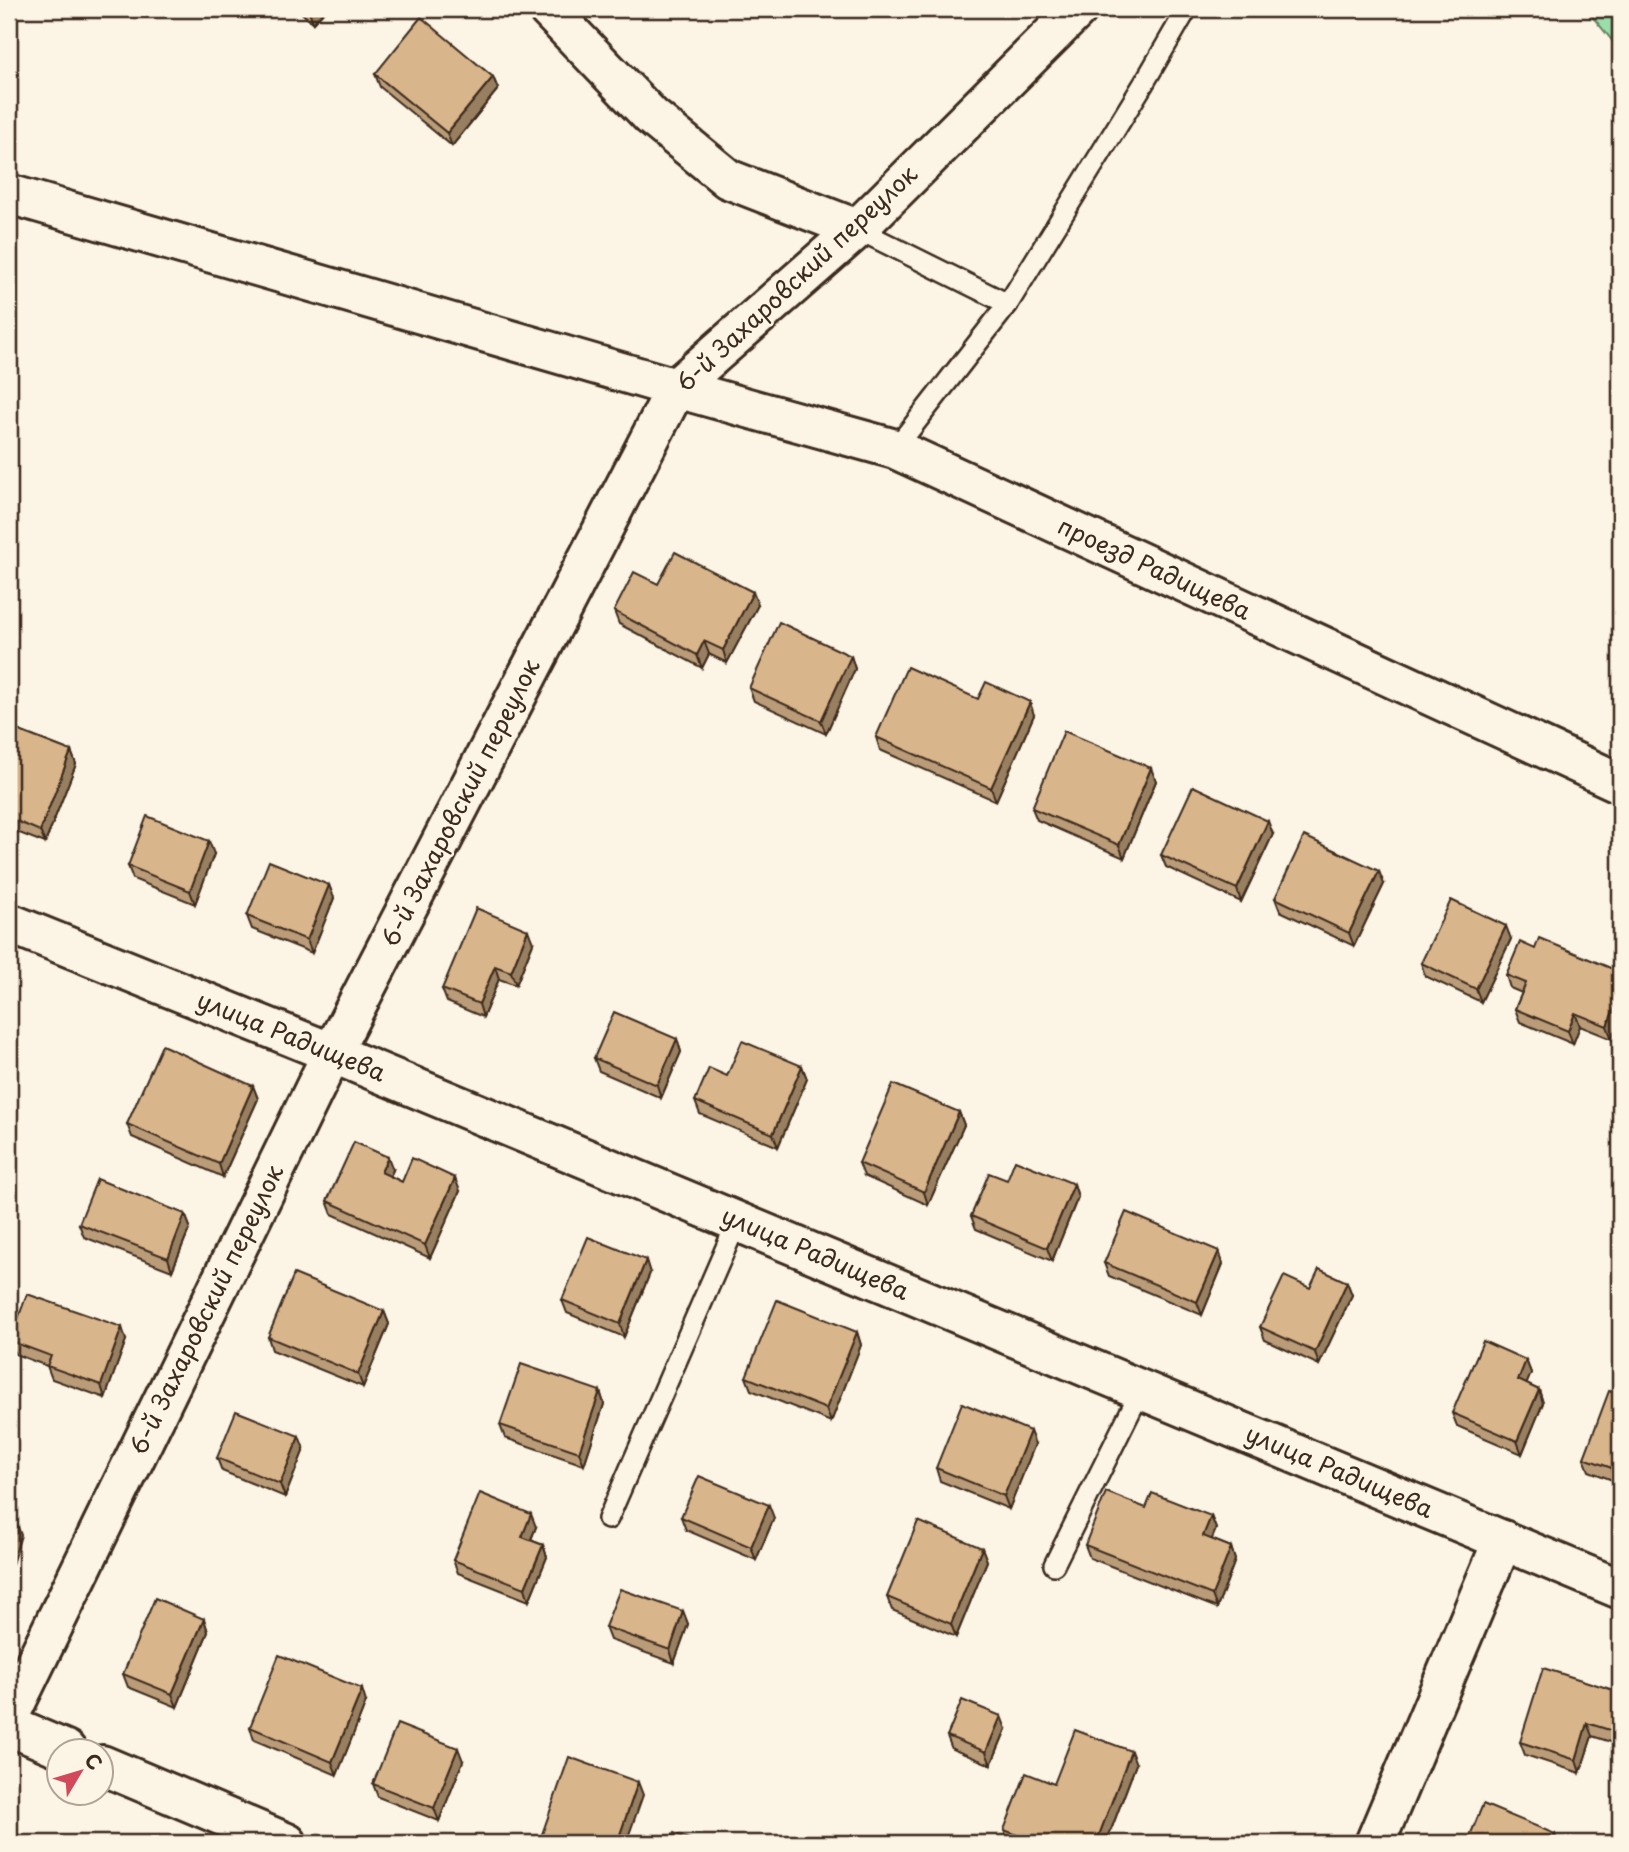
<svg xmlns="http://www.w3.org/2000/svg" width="1629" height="1852" font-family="'Playpen Sans',sans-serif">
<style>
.green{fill:#9adfab;stroke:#6a8464;stroke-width:2}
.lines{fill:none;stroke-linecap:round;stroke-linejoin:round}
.service-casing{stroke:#3b2a1e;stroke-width:24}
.minor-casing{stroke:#3b2a1e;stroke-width:44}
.service{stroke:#fcf5e5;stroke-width:19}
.minor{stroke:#fcf5e5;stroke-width:38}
.wall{fill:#bb9c78;stroke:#3b2a1e;stroke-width:2}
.shaded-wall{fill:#987f61;stroke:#3b2a1e;stroke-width:2}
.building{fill:#d9b58b;stroke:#3b2a1e;stroke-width:2}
.labels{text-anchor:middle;stroke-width:5;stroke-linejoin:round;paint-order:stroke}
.street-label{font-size:24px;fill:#3b2a1e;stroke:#fcf5e5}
</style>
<rect width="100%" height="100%" fill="#fcf5e5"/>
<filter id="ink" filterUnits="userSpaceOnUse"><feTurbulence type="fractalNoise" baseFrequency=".0143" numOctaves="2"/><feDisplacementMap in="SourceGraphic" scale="14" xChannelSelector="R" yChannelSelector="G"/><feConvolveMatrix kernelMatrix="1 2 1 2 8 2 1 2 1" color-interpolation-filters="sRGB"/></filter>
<g filter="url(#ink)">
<path class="green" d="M 1586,9 L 1620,9 L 1620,50 Z"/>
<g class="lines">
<defs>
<g id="service">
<path d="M 857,229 L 1008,304"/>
<path d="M 895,449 L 1008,304 L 1144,83 L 1187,9"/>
<path d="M 608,1519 L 737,1222"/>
<path d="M 1054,1565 L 1141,1390"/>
</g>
<g id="minor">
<path d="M 548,9 L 651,116 L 728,179 L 857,229"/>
<path d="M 9,194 L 676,388 L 895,449 L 1620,783"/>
<path d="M 9,923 L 332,1053 L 1620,1589"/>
<path d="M 9,1717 L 332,1053 L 676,388 L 857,229 L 1078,9"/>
<path d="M 9,1726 L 66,1750"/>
<path d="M 102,1765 L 287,1843"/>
<path d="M 1375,1843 L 1503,1540"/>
</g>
</defs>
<use href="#service" class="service-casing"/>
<use href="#minor" class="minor-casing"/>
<use href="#service" class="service"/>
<use href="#minor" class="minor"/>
</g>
<g class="wall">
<path d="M 297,9 L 326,9 L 313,23 Z"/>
<path d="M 375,74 L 493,77 L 498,89 L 452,146 L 380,87 Z"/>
<path d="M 658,584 L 758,605 L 727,663 L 709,654 L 702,668 L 619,624 L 614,611 Z"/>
<path d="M 851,656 L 855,669 L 826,734 L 754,701 L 749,688 Z"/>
<path d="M 978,699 L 1034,715 L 996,801 L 880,750 L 876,737 Z"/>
<path d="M 9,727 L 71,751 L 76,764 L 45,843 L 9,829 Z"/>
<path d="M 1156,781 L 1124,858 L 1037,820 L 1032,808 Z"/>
<path d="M 1273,834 L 1241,902 L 1166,867 L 1161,855 Z"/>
<path d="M 214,854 L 195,904 L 133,879 L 128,866 Z"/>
<path d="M 1384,884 L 1354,946 L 1280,911 L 1275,898 Z"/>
<path d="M 329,885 L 334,898 L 312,953 L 252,929 L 247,916 Z"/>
<path d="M 1511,939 L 1481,1002 L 1425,976 L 1421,963 Z"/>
<path d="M 533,943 L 516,985 L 499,979 L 483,1017 L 447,1002 L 442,989 Z"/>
<path d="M 1535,949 L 1620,972 L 1620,1019 L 1612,1039 L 1580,1026 L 1573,1044 L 1520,1022 L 1515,1009 L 1522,993 L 1510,988 L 1506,975 Z"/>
<path d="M 677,1039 L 681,1052 L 661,1098 L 599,1071 L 594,1058 Z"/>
<path d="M 802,1066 L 807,1079 L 778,1147 L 700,1114 L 695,1101 L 727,1076 Z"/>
<path d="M 253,1086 L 258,1099 L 223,1177 L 132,1137 L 127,1124 Z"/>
<path d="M 959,1112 L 964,1125 L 928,1205 L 864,1176 L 859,1163 Z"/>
<path d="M 393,1170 L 390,1176 L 402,1182 L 460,1191 L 430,1258 L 332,1214 L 327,1201 Z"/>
<path d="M 1007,1180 L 1074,1184 L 1078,1197 L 1052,1261 L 976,1229 L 971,1216 Z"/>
<path d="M 185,1214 L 190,1227 L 172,1271 L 84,1237 L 79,1224 Z"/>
<path d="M 1219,1251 L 1223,1264 L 1202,1315 L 1109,1276 L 1104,1263 Z"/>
<path d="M 650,1273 L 624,1337 L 567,1313 L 562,1300 Z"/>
<path d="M 1347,1282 L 1352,1295 L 1319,1365 L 1265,1340 L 1260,1327 L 1310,1288 Z"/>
<path d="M 384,1311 L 389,1324 L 363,1387 L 272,1350 L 268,1337 Z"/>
<path d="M 857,1332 L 861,1345 L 831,1422 L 751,1390 L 746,1377 Z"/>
<path d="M 126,1340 L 105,1398 L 52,1379 L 47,1366 L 15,1354 L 10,1341 Z"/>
<path d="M 1526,1360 L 1531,1373 L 1526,1384 L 1539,1390 L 1543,1403 L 1522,1454 L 1457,1426 L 1452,1413 Z"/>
<path d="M 600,1391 L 604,1404 L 584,1465 L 505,1438 L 500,1425 Z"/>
<path d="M 1620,1395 L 1620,1483 L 1589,1471 L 1584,1458 Z"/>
<path d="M 1035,1444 L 1009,1509 L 940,1481 L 936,1468 Z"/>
<path d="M 304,1449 L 285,1497 L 222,1471 L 217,1458 Z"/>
<path d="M 1146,1508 L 1211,1516 L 1216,1529 L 1211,1539 L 1231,1547 L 1235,1560 L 1217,1608 L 1090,1558 L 1085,1545 Z"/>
<path d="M 681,1517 L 774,1518 L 756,1560 L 686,1530 Z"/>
<path d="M 536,1527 L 531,1540 L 543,1545 L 547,1557 L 529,1601 L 458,1573 L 453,1560 Z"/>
<path d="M 982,1548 L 987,1561 L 956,1637 L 892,1610 L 887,1597 Z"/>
<path d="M 683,1611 L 688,1624 L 674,1663 L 610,1640 L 605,1627 Z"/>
<path d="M 204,1619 L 208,1632 L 177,1707 L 128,1687 L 123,1674 Z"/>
<path d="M 1620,1692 L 1620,1745 L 1592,1736 L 1580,1773 L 1525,1755 L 1520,1742 Z"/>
<path d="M 366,1702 L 337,1775 L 254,1740 L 250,1727 Z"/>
<path d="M 1006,1729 L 991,1765 L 952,1749 L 947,1736 Z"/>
<path d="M 463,1761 L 439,1821 L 378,1797 L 373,1784 Z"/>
<path d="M 1136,1764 L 1106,1843 L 1009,1843 L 1004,1830 L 1054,1784 Z"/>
</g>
<g class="shaded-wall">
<path d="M 310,9 L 326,9 L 313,23 L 309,10 Z"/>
<path d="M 493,77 L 498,89 L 452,146 L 447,133 Z"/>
<path d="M 753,592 L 758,605 L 727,663 L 723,650 Z"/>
<path d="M 704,641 L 709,654 L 702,668 L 697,655 Z"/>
<path d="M 851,656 L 855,669 L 826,734 L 821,721 Z"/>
<path d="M 1030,702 L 1034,715 L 996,801 L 991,788 Z"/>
<path d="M 71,751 L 76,764 L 45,843 L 40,831 Z"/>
<path d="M 1151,768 L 1156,781 L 1124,858 L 1119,845 Z"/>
<path d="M 1268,821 L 1273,834 L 1241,902 L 1237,889 Z"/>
<path d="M 209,841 L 214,854 L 195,904 L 190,891 Z"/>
<path d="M 1379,871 L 1384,884 L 1354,946 L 1349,933 Z"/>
<path d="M 329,885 L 334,898 L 312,953 L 307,940 Z"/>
<path d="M 1506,926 L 1511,939 L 1481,1002 L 1476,989 Z"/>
<path d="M 528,930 L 533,943 L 516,985 L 511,972 Z"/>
<path d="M 495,966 L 499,979 L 483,1017 L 479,1004 Z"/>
<path d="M 1620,995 L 1620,1019 L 1612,1039 L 1607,1026 Z"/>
<path d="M 1575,1013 L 1580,1026 L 1573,1044 L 1568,1031 Z"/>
<path d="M 677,1039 L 681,1052 L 661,1098 L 657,1085 Z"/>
<path d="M 802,1066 L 807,1079 L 778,1147 L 773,1134 Z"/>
<path d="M 253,1086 L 258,1099 L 223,1177 L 219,1164 Z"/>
<path d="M 959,1112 L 964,1125 L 928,1205 L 924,1192 Z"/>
<path d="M 388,1157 L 393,1170 L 386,1185 L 381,1172 Z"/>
<path d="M 455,1178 L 460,1191 L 430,1258 L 425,1245 Z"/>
<path d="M 1074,1184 L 1078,1197 L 1052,1261 L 1047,1248 Z"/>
<path d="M 185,1214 L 190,1227 L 172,1271 L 168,1258 Z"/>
<path d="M 1219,1251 L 1223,1264 L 1202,1315 L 1197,1302 Z"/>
<path d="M 646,1260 L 650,1273 L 624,1337 L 620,1324 Z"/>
<path d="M 1347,1282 L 1352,1295 L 1319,1365 L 1315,1352 Z"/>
<path d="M 384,1311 L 389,1324 L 363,1387 L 358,1374 Z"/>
<path d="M 122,1327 L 126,1340 L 105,1398 L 101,1385 Z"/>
<path d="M 857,1332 L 861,1345 L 831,1422 L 826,1409 Z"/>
<path d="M 1526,1360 L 1531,1373 L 1523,1393 L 1518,1380 Z"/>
<path d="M 1539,1390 L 1543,1403 L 1522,1454 L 1517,1441 Z"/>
<path d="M 600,1391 L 604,1404 L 584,1465 L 579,1452 Z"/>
<path d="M 1030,1431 L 1035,1444 L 1009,1509 L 1004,1496 Z"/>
<path d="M 299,1436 L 304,1449 L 285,1497 L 280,1484 Z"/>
<path d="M 769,1505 L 774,1518 L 756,1560 L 751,1547 Z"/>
<path d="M 531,1514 L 536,1527 L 527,1549 L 522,1537 Z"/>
<path d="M 1211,1516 L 1216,1529 L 1208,1549 L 1203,1536 Z"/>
<path d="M 16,1522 L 21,1535 L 9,1574 L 9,1546 Z"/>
<path d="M 543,1545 L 547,1557 L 529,1601 L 525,1588 Z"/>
<path d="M 1231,1547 L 1235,1560 L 1217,1608 L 1212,1595 Z"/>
<path d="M 982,1548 L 987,1561 L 956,1637 L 951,1624 Z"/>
<path d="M 683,1611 L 688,1624 L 674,1663 L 670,1650 Z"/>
<path d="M 204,1619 L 208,1632 L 177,1707 L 172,1694 Z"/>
<path d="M 362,1689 L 366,1702 L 337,1775 L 332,1762 Z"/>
<path d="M 1001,1716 L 1006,1729 L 991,1765 L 986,1752 Z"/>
<path d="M 1620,1721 L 1620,1743 L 1616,1732 Z"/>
<path d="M 1587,1723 L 1592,1736 L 1580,1773 L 1576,1760 Z"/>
<path d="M 458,1748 L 463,1761 L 439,1821 L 434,1808 Z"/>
<path d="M 1131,1751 L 1136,1764 L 1106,1843 L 1096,1843 Z"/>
<path d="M 638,1782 L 643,1795 L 626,1843 L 617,1843 Z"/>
<path d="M 1555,1834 L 1558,1843 L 1551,1843 Z"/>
</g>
<g class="building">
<path d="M 421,17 L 493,77 L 447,133 L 375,74 Z"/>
<path d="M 675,552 L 753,592 L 723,650 L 704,641 L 697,655 L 614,611 L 634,572 L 658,584 Z"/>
<path d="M 779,622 L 851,656 L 821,721 L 749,688 Z"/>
<path d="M 907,667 L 978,699 L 986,682 L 1030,702 L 991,788 L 876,737 Z"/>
<path d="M 9,727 L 71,751 L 40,831 L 9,818 Z"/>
<path d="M 1064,731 L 1151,768 L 1119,845 L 1032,808 Z"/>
<path d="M 1193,786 L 1268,821 L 1237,889 L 1161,855 Z"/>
<path d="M 147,816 L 209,841 L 190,891 L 128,866 Z"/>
<path d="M 1304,836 L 1379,871 L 1349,933 L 1275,898 Z"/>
<path d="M 269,861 L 329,885 L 307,940 L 247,916 Z"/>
<path d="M 1451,900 L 1506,926 L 1476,989 L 1421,963 Z"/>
<path d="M 476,908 L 528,930 L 511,972 L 495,966 L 479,1004 L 442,989 Z"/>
<path d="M 1539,938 L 1620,972 L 1620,995 L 1607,1026 L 1575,1013 L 1568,1031 L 1515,1009 L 1526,983 L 1506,975 L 1520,942 L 1535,949 Z"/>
<path d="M 614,1012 L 677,1039 L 657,1085 L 594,1058 Z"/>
<path d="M 742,1041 L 802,1066 L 773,1134 L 695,1101 L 709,1068 L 727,1076 Z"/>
<path d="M 162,1045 L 253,1086 L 219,1164 L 127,1124 Z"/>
<path d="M 893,1084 L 959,1112 L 924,1192 L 859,1163 Z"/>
<path d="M 354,1142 L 388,1157 L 381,1172 L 402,1182 L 412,1158 L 455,1178 L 425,1245 L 327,1201 Z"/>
<path d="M 1015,1160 L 1074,1184 L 1047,1248 L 971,1216 L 989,1173 L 1007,1180 Z"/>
<path d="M 97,1179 L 185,1214 L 168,1258 L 79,1224 Z"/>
<path d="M 1126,1212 L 1219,1251 L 1197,1302 L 1104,1263 Z"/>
<path d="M 588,1237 L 646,1260 L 620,1324 L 562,1300 Z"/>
<path d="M 1319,1269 L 1347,1282 L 1315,1352 L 1260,1327 L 1284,1276 L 1310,1288 Z"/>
<path d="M 294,1274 L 384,1311 L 358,1374 L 268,1337 Z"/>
<path d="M 27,1294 L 122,1327 L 101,1385 L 47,1366 L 51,1356 L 10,1341 Z"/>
<path d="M 777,1300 L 857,1332 L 826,1409 L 746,1377 Z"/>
<path d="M 1483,1341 L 1526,1360 L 1518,1380 L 1539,1390 L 1517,1441 L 1452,1413 Z"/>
<path d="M 521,1364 L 600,1391 L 579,1452 L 500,1425 Z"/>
<path d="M 1609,1391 L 1620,1395 L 1620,1471 L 1584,1458 Z"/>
<path d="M 962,1403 L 1030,1431 L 1004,1496 L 936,1468 Z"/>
<path d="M 236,1411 L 299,1436 L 280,1484 L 217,1458 Z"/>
<path d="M 699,1476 L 769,1505 L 751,1547 L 681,1517 Z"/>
<path d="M 1106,1492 L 1146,1508 L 1152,1493 L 1211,1516 L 1203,1536 L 1231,1547 L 1212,1595 L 1085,1545 Z"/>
<path d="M 480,1493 L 531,1514 L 522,1537 L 543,1545 L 525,1588 L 453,1560 Z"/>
<path d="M 9,1519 L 16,1522 L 9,1546 Z"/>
<path d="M 918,1521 L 982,1548 L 951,1624 L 887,1597 Z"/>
<path d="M 620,1589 L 683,1611 L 670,1650 L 605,1627 Z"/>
<path d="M 155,1598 L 204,1619 L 172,1694 L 123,1674 Z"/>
<path d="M 279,1655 L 362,1689 L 332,1762 L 250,1727 Z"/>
<path d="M 1543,1668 L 1620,1692 L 1620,1721 L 1616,1732 L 1587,1723 L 1576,1760 L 1520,1742 Z"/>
<path d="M 962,1700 L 1001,1716 L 986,1752 L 947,1736 Z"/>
<path d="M 397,1724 L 458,1748 L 434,1808 L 373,1784 Z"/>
<path d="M 1075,1730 L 1131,1751 L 1096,1843 L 1040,1843 L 1004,1830 L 1026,1773 L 1054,1784 Z"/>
<path d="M 569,1757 L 638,1782 L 617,1843 L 539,1843 Z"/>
<path d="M 1483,1804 L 1555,1834 L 1551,1843 L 1467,1843 Z"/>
<path d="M 674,1833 L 699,1843 L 670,1843 Z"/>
</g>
</g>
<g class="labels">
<g class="street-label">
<text transform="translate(797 279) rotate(-43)" y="8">6-й Захаровский переулок</text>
<text transform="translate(1154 569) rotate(25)" y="8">проезд Радищева</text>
<text transform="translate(461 803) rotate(-63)" y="8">6-й Захаровский переулок</text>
<text transform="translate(291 1037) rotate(22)" y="8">улица Радищева</text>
<text transform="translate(815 1254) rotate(23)" y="8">улица Радищева</text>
<text transform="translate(207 1310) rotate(-64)" y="8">6-й Захаровский переулок</text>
<text transform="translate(1339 1472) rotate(23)" y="8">улица Радищева</text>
</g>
</g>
<rect width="1629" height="1852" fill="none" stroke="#fcf5e5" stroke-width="35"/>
<rect x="18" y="18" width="1594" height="1817" fill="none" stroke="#3b2a1e" stroke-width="2.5" filter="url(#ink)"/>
<g transform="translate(80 1772) rotate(52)"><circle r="33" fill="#fcf5e5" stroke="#afa495" stroke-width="2"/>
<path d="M0-5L12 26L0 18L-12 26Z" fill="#d1495b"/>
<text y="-10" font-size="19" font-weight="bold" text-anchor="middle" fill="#3b2a1e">С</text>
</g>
</svg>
